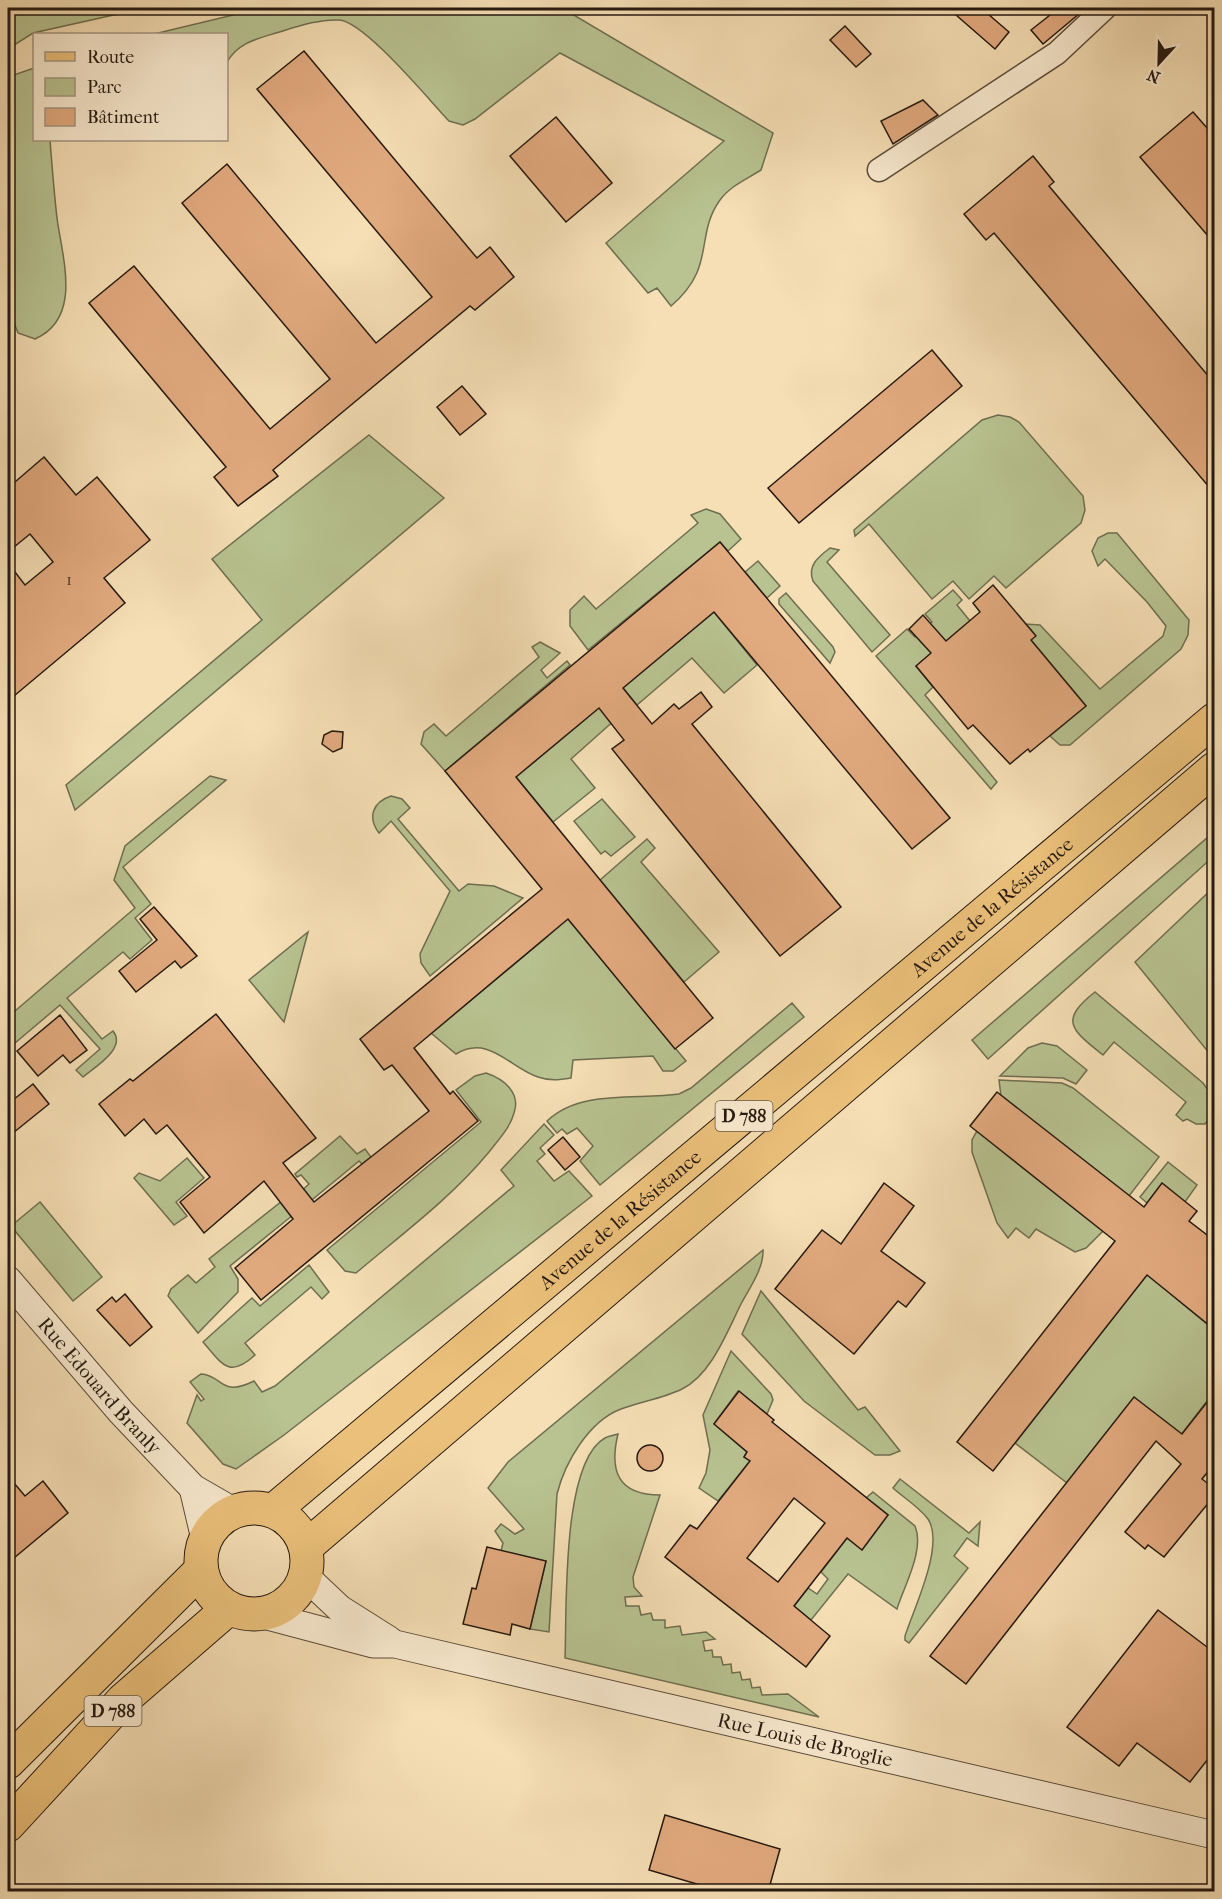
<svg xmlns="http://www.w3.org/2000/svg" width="1222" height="1899" font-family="'IM FELL French Canon',serif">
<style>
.green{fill:#b8c391;stroke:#6e6e51;stroke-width:1.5}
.building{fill:#e2aa7f;stroke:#251911;stroke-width:1.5;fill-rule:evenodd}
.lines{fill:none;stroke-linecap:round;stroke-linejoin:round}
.minor-casing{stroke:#594a3a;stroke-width:25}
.tertiary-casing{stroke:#594a3a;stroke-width:29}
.primary-casing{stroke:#251911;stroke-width:35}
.minor{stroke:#f9eacf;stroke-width:22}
.tertiary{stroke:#f9eacf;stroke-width:27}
.primary{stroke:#ebc07a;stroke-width:33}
.labels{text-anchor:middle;stroke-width:6;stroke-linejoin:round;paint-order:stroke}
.number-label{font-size:16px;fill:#543d2c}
.shield{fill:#f9eacf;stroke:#65584a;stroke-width:1.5}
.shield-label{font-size:18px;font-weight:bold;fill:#251911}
.street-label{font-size:20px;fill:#251911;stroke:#f9eacf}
</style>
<rect width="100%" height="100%" fill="#f6dfb5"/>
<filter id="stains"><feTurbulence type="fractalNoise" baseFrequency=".00333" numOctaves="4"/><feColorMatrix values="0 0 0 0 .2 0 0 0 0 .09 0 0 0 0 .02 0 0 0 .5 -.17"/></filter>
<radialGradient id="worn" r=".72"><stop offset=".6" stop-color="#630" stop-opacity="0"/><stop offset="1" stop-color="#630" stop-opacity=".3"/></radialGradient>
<g class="green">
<path d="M 8,8 L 145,8 L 33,33 L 8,49 Z"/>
<path d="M 262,8 L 562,8 L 773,133 L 761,170 C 747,179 730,186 720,200 C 694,236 717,267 671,306 L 657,288 L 648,293 L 606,243 L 724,141 L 560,53 L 475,119 L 463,125 L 449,121 C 429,100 364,21 339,20 C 318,19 296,27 276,33 C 256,39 238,43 227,62 L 226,34 L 154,34 Z"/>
<path d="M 34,68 L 34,140 L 50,140 C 52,166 54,192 57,218 C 62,257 83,318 35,339 L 18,333 L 8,307 L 8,77 Z"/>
<path d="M 998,415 L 1010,417 L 1019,422 L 1083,496 L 1085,510 L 1081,523 L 1006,588 L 994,576 L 969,599 L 953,581 L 932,599 L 869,524 L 855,536 L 854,530 L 982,420 Z"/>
<path d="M 369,435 L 444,498 L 75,810 L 66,785 L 262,620 L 212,559 Z"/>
<path d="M 706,509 L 720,514 L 741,539 L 728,551 L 720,542 L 588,650 L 570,626 L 570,610 L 584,596 L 596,609 L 698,523 L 691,515 Z"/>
<path d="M 1108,533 L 1117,533 L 1189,620 L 1188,635 L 1181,649 L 1070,745 L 1060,745 L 1050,736 L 1086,706 L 1031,640 L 1035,635 L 1026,624 L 1040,625 L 1100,689 L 1163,636 L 1166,626 L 1147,602 L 1105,559 L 1098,566 L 1092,551 L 1098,538 Z"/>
<path d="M 830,548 L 839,550 L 827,562 L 890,635 L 872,652 L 813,581 C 807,566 818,557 830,548 Z"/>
<path d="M 758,561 L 780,586 L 767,598 L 745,572 Z"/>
<path d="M 953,590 L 962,600 L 957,605 L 970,621 L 916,666 L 933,687 L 925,695 L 997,782 L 991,789 L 876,656 L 907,629 L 915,637 L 932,622 L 925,614 Z"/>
<path d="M 786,593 L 833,647 L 835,652 L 830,663 L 779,604 L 779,599 Z"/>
<path d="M 714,612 L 757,665 L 724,693 L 692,658 L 637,705 L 623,688 Z"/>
<path d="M 540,642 L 560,653 L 541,670 L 547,678 L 567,661 L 570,665 L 445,771 L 421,744 L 424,732 L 434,724 L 446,736 L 539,657 L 532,647 Z"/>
<path d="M 613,696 L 626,710 L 571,759 L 595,788 L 553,822 L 516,777 Z"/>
<path d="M 210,776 L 226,780 L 123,867 L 151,904 L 135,918 L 152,940 L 130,959 L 123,952 L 67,998 L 102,1039 L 113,1031 C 127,1048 95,1067 83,1077 L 76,1070 L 100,1049 L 60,1005 L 8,1049 L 8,1017 L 135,908 L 114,880 L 125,846 Z"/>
<path d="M 391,796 L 402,799 L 410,808 L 398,819 L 459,891 L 468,884 L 494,886 L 523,898 L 430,976 L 421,963 L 420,954 L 450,891 L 391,821 L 379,833 C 367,817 373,802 391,796 Z"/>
<path d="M 602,799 L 635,837 L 611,856 L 605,851 L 601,854 L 574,821 Z"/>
<path d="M 1214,832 L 1214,856 L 988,1059 L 972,1040 Z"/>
<path d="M 647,839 L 655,848 L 641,862 L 719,952 L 684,982 L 600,880 Z"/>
<path d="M 1214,887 L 1214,1059 L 1135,962 Z"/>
<path d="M 562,912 L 686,1061 L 673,1071 L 663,1071 L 653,1056 L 573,1060 L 571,1078 C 559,1080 549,1081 538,1077 C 510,1068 489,1034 456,1054 L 431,1033 L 548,936 Z"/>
<path d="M 308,932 L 284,1022 L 249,980 Z"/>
<path d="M 1095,992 L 1203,1083 C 1214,1098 1220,1109 1205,1124 L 1196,1124 L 1187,1119 L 1183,1121 L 1176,1115 L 1186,1102 L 1114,1042 L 1103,1055 C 1072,1030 1058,1021 1095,992 Z"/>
<path d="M 792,1003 L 804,1017 L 600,1185 L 580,1161 L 593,1146 L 577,1128 L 567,1134 L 562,1129 L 557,1133 L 547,1121 C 580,1089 637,1100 679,1094 L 691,1088 Z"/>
<path d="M 1042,1043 L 1057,1046 L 1087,1070 L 1076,1084 L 1063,1078 L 1000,1076 L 1028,1048 Z"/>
<path d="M 486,1073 C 504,1079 521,1093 514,1113 C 510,1128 498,1140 489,1152 C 451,1198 402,1234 356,1273 L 345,1271 L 327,1250 L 481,1122 L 456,1090 L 475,1076 Z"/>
<path d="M 999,1080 L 1062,1083 L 1073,1088 L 1159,1157 L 1129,1196 L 1001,1096 Z"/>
<path d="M 544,1124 L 554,1135 L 540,1148 L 545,1154 L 537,1161 L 554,1181 L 569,1171 L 592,1196 L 284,1435 L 236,1469 L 223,1464 L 187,1423 L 197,1395 L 201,1401 L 204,1399 L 190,1382 L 201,1374 C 223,1375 220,1398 254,1381 L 262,1392 L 275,1386 L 514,1186 L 501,1170 Z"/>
<path d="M 977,1131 L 1103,1231 L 1086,1248 L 1075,1252 L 1036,1229 L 1029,1238 L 1016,1228 L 1008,1238 L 997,1223 L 972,1152 L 972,1140 Z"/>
<path d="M 340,1136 L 357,1154 L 365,1149 L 371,1157 L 362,1164 L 359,1161 L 307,1204 L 298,1194 L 309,1184 L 301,1175 L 297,1177 L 295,1174 Z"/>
<path d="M 187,1158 L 204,1178 L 176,1202 L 187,1216 L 174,1225 L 134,1178 L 139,1173 L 160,1181 Z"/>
<path d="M 1168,1162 L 1197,1185 L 1185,1202 L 1162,1183 L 1147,1203 L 1140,1197 Z"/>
<path d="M 282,1201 L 293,1215 L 230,1266 L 238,1279 L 238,1292 L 198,1333 L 168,1296 L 171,1289 L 188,1275 L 196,1283 L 215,1267 L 209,1259 Z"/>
<path d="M 40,1202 L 102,1277 L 73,1301 L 11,1226 Z"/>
<path d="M 763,1250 C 764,1268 749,1289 741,1304 C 727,1332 711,1375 682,1389 C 664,1398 640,1402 621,1409 C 589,1421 565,1462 557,1494 L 549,1632 L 530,1629 L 546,1561 L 501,1551 L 503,1543 L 495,1531 L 501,1524 L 515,1534 L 524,1529 L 488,1488 L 508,1462 Z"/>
<path d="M 1160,1258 L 1183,1277 L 1171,1294 L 1214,1330 L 1214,1392 L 1177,1440 L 1168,1424 L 1134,1398 L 1067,1483 L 1015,1443 Z"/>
<path d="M 309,1265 L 329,1292 L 322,1299 L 311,1287 L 245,1343 L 255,1355 C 229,1379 222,1364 203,1342 L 252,1298 L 260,1306 Z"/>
<path d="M 761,1291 L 858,1410 L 865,1407 L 900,1451 L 890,1455 L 875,1455 L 804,1401 L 742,1334 Z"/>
<path d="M 731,1351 L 771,1394 L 773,1400 L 767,1414 L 738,1391 L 714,1424 L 747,1452 L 744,1457 L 750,1461 L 718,1501 L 699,1488 L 706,1473 L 710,1450 L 703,1415 Z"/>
<path d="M 618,1434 C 609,1471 618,1495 660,1495 L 633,1577 L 634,1587 L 642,1596 L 625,1597 L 626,1606 L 639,1606 L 641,1615 L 651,1613 L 653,1620 L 665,1620 L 665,1628 L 680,1626 L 682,1635 L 706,1632 L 715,1639 L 703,1641 L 705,1651 L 712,1650 L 713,1657 L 721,1657 L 723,1665 L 731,1664 L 732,1673 L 740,1672 L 742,1680 L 750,1679 L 752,1688 L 760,1687 L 762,1695 L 788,1694 L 819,1717 L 565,1658 C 567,1612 561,1462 605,1438 C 609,1436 614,1435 618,1434 Z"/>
<path d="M 900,1479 L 969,1533 L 980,1522 L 978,1546 L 967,1538 L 954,1556 L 968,1568 L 909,1643 L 905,1640 L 905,1636 C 914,1608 945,1545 928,1519 C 919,1507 904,1498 893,1488 Z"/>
<path d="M 873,1492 L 915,1526 C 925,1550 904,1586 897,1609 L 848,1574 L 811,1620 L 794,1606 L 808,1588 L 817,1594 L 828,1579 L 821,1572 L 847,1538 L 862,1550 L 888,1515 L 866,1498 Z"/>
</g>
<g class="building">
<path d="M 948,8 L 981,8 L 1009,32 L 995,49 Z"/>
<path d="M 1059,8 L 1086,8 L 1043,44 L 1031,30 Z"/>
<path d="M 845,26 L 871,54 L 856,67 L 830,40 Z"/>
<path d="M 304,51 L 477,258 L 490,247 L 514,277 L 475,310 L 470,306 L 273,470 L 278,476 L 238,506 L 214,477 L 226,467 L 89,303 L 134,266 L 270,429 L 330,379 L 182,203 L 227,164 L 376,343 L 432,297 L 257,89 Z"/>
<path d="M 923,100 L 938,115 L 893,144 L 881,121 Z"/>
<path d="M 1193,112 L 1215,137 L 1215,244 L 1140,157 Z"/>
<path d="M 556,117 L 612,183 L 566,222 L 510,156 Z"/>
<path d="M 1033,156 L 1054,182 L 1049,186 L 1215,384 L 1215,494 L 994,233 L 986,240 L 964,214 Z"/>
<path d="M 932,350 L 962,386 L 799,523 L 768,488 Z"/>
<path d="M 462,386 L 486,414 L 460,435 L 437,407 Z"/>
<path d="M 44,457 L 76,495 L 97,477 L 150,540 L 104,578 L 125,603 L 8,701 L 8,563 L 25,585 L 53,562 L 30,534 L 8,552 L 8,488 Z"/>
<path d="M 720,542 L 950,818 L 912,849 L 714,612 L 623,688 L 652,724 L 674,704 L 679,709 L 701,692 L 712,707 L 692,724 L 841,907 L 780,956 L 612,749 L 624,740 L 599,708 L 516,777 L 713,1018 L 675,1049 L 568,919 L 414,1048 L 450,1094 L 453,1091 L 478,1121 L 261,1300 L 235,1268 L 293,1219 L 264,1181 L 204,1233 L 180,1202 L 210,1177 L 167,1125 L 156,1134 L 144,1119 L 125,1136 L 99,1104 L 130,1079 L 133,1081 L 216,1014 L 316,1138 L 283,1163 L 314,1202 L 429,1111 L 392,1065 L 384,1070 L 360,1039 L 542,889 L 445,771 Z"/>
<path d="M 993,585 L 1036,636 L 1031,640 L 1086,706 L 1030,752 L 1028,749 L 1010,764 L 973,725 L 968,729 L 916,666 L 931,653 L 909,629 L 923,615 L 946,641 L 980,612 L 973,603 Z"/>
<path d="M 332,731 L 343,732 L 342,748 L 333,752 L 322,744 L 324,735 Z"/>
<path d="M 154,907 L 197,956 L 181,968 L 175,961 L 136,992 L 119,971 L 157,940 L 140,919 Z"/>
<path d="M 60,1015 L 87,1050 L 70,1063 L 63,1055 L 38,1076 L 17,1051 Z"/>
<path d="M 33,1084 L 49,1104 L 8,1137 L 8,1104 Z"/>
<path d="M 997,1092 L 1144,1207 L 1162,1183 L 1197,1211 L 1189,1221 L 1215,1241 L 1215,1330 L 1147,1275 L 993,1471 L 957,1442 L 1115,1241 L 970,1126 Z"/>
<path d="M 563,1137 L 580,1157 L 565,1170 L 548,1150 Z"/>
<path d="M 884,1183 L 914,1206 L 881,1251 L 925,1283 L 906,1307 L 898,1301 L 854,1354 L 775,1289 L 822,1230 L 841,1244 Z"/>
<path d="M 125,1294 L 152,1327 L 130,1346 L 97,1310 L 112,1297 L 116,1302 Z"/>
<path d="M 739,1391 L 774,1420 L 772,1422 L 888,1515 L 862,1550 L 847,1538 L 794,1606 L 830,1636 L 806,1667 L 665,1557 L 690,1525 L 697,1529 L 750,1461 L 744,1457 L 747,1452 L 714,1424 ZM 794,1498 L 825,1523 L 778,1582 L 747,1558 Z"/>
<path d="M 1215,1392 L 1215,1463 L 1202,1479 L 1215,1489 L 1215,1495 L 1164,1557 L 1148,1545 L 1145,1549 L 1125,1532 L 1181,1464 L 1156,1441 L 966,1684 L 930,1656 L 1134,1397 L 1182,1434 Z"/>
<circle cx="650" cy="1458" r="13"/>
<path d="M 8,1476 L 25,1496 L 43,1481 L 68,1513 L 8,1563 Z"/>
<path d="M 487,1547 L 546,1561 L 530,1629 L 512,1624 L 510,1635 L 463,1624 L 472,1588 L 476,1589 Z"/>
<path d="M 1158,1610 L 1215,1653 L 1215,1750 L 1190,1782 L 1137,1743 L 1119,1766 L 1067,1727 Z"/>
<path d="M 665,1815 L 780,1849 L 768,1892 L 724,1892 L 649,1870 Z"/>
</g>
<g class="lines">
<defs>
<path id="minor" d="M 879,170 L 1057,53 L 1105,8"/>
<g id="tertiary">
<path id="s1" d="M 8,1280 L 121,1412 L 193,1488 L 233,1511"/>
<path d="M 193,1488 L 205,1539"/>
<path d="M 305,1576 L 340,1609 L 389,1640"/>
<path id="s2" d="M 260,1614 L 373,1644 L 395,1644 L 1214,1835"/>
</g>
<g id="primary">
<circle cx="254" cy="1561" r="53"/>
<path id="s3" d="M 273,1511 L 1214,720"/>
<path d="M 306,1547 L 1214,769"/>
<path d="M 8,1762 L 201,1570"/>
<path d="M 8,1825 L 123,1700 L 229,1608"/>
</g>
</defs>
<use href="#minor" class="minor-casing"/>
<use href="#tertiary" class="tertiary-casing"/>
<use href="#primary" class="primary-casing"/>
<use href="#minor" class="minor"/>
<use href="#tertiary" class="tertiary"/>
<use href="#primary" class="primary"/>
</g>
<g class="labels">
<g class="number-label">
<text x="69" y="585">1</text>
</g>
<g class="shield">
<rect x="715.5" y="1101" width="57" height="30" rx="4.5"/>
<rect x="84.5" y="1696" width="57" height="30" rx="4.5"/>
</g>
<g class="shield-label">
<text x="744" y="1122">D 788</text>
<text x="113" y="1717">D 788</text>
</g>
<g class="street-label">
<text dy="7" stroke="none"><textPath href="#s3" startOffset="939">Avenue de la Résistance</textPath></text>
<text dy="7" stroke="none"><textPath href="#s3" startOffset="453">Avenue de la Résistance</textPath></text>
<text dy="7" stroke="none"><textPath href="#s1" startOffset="140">Rue Edouard Branly</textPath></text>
<text dy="7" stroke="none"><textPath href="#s2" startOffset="560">Rue Louis de Broglie</textPath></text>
</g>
</g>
<rect width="1222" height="1899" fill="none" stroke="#f6dfb5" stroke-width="30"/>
<rect x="9" y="9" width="1204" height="1881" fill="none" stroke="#251911" stroke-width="3"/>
<rect x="15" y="15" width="1192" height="1869" fill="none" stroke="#251911" stroke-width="1.5"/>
<rect x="33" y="33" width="195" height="108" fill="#f9eacf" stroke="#a49683" stroke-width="1.5"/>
<rect x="45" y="52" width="30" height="9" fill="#ebc07a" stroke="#a49683" stroke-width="1.5"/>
<text x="87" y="63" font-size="18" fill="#251911">Route</text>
<rect x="45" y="78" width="30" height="18" fill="#b8c391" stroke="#a49683" stroke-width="1.5"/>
<text x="87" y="93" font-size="18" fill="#251911">Parc</text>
<rect x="45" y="108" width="30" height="18" fill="#e2aa7f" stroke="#a49683" stroke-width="1.5"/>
<text x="87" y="123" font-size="18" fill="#251911">Bâtiment</text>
<g transform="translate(1159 63) rotate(202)" stroke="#f9eacf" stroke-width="4.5" paint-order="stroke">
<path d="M0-4.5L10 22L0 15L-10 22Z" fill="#251911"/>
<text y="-9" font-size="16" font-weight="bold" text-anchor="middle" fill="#251911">N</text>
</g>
<rect width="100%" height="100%" filter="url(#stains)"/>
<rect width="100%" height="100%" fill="url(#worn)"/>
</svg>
